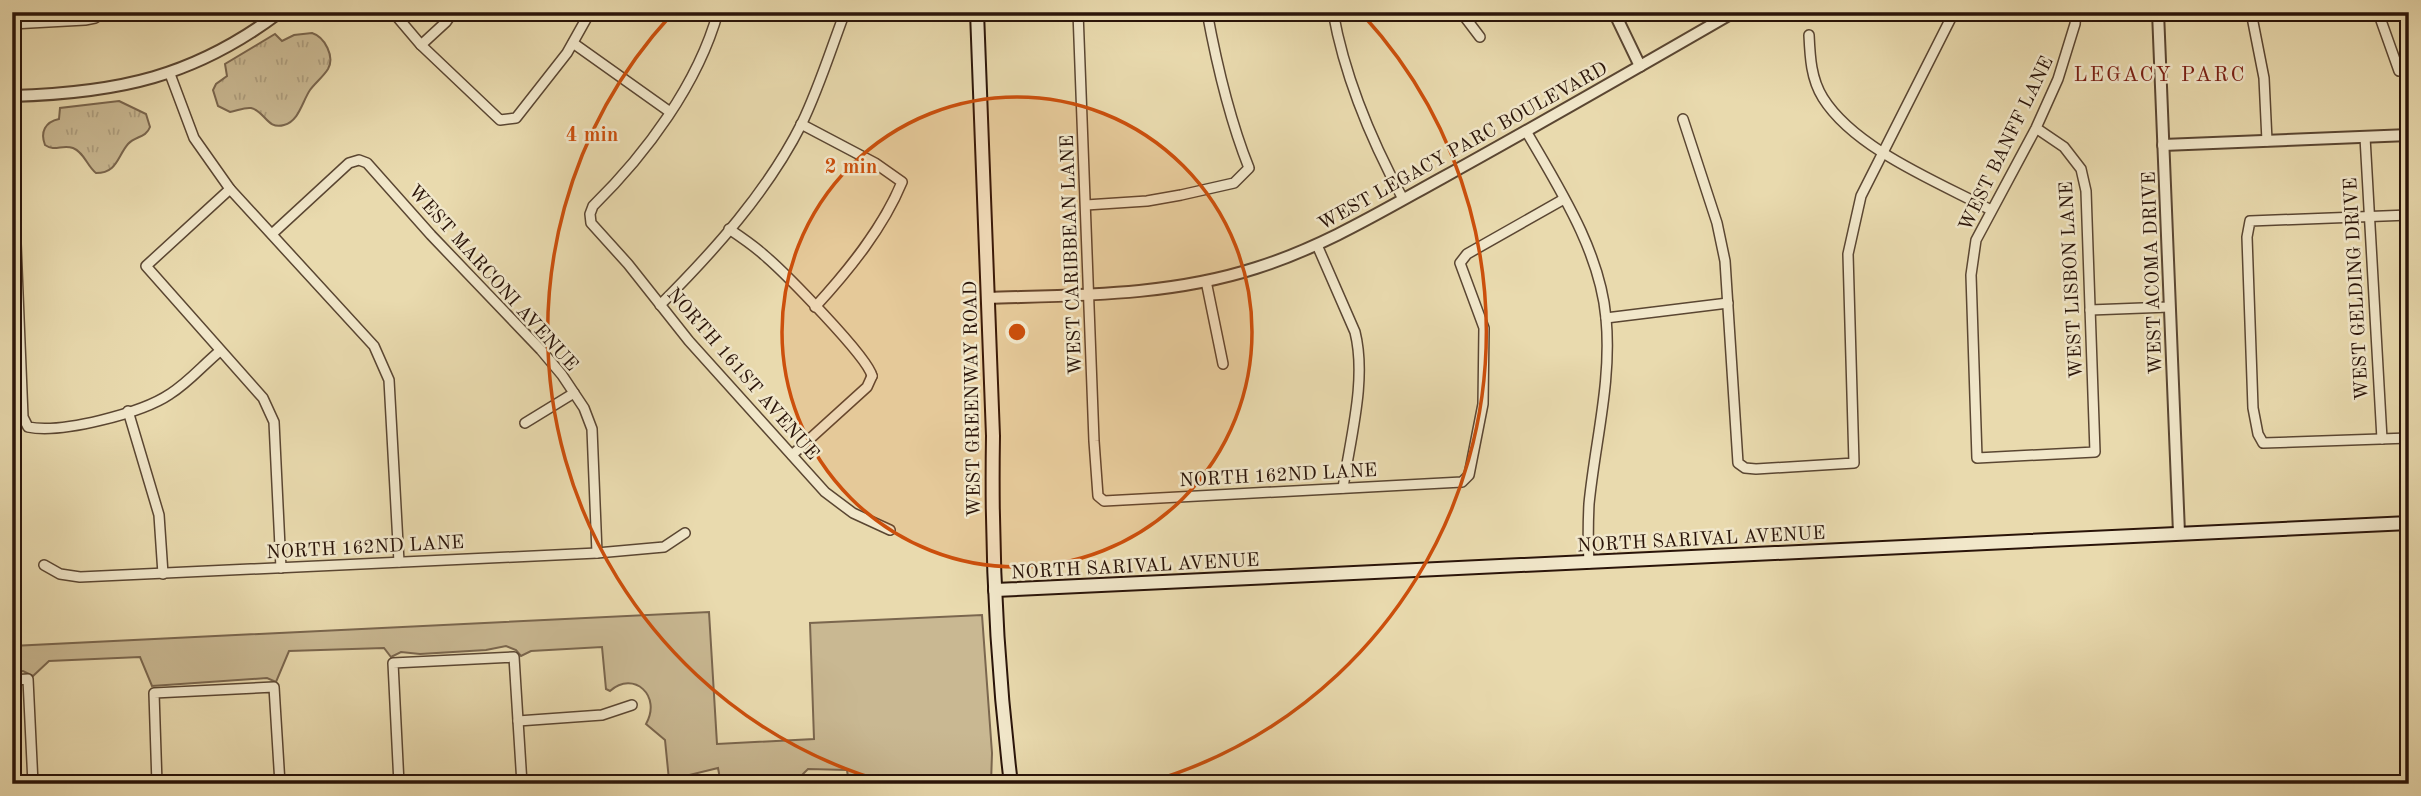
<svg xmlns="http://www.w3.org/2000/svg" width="2421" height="796" font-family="'Old Standard TT',serif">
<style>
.grass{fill:url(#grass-tufts);stroke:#7a664e;stroke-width:2}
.green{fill:#c9b892;stroke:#7a664e;stroke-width:2}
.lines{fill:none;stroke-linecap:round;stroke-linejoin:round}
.minor-casing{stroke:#5a4632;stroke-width:12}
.tertiary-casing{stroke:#5a4632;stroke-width:14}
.secondary-casing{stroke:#2a1409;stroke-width:16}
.minor{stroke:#f1e7ca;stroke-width:9}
.tertiary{stroke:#f1e7ca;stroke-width:10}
.secondary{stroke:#f1e7ca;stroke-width:12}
.ring{fill:none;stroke:#cc4f0c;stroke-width:3.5}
.labels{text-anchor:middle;stroke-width:5;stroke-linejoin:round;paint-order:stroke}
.street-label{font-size:19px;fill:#2a1409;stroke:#f1e7ca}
.neighbourhood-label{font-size:21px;letter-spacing:2px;fill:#7a1f14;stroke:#f1e7ca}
.centre{fill:#cc4f0c;stroke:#f1e7ca;stroke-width:3.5}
.ring-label{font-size:21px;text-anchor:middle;font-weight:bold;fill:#cc4f0c;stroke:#f1e7ca;stroke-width:5;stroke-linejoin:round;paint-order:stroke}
</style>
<defs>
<pattern id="grass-tufts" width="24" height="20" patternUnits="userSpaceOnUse" patternTransform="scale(1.75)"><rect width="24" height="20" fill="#c9b892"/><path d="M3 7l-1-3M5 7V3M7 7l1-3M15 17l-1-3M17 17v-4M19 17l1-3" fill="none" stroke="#ad9d7d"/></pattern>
</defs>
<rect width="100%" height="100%" fill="#e9daae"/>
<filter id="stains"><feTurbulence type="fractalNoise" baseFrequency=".00286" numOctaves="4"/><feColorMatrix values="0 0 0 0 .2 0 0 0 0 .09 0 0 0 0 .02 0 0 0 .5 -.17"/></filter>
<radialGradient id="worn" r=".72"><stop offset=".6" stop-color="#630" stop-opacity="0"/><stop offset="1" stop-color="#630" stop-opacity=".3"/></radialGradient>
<g class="grass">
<path d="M 312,33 C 325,37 335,57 328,69 C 323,77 315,83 310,90 C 302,102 299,121 284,125 C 267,130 265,111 251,108 C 244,107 237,111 230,112 L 218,106 L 213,90 L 216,84 L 227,76 L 225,64 L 275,34 L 282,41 L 294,35 Z"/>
<path d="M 119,101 L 146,114 L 150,127 C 146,138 135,136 128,144 C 117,157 117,173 96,173 C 87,166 84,152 73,148 C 62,144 55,152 45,145 C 40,132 45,122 59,119 L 60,108 Z"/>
</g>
<path class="green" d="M 709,612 L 717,744 L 814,739 L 810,623 L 982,615 L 992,753 L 991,784 L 849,784 L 847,770 L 808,769 L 793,784 L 769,779 L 758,784 L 721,784 L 718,768 L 669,780 L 665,740 L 646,724 C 662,696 634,670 610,691 L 606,689 L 602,647 L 531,651 L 521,656 L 516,650 L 506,646 L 486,650 L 420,654 L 401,652 L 391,657 L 384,648 L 289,651 L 276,682 L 267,678 L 152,686 L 140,657 L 49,661 L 33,676 L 23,671 L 12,673 L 12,646 Z"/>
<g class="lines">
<defs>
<g id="minor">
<path d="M 393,12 L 421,45 L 500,120 L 516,118 L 567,53 L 590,12"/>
<path d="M 718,12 C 698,84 646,154 593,206 L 590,214 L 591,223 L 628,264 L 689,341 L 825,492 L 853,513 L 890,530"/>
<path d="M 1078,12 L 1094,441 L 1098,496 L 1104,501 L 1462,482 L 1469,475 L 1483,404 L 1484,328 L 1460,263 L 1467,254 L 1564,199"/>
<path d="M 1333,12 C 1345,79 1371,140 1403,199"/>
<path d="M 1461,12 L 1480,37"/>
<path d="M 2251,12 L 2264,78 L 2267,141"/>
<path d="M 2378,12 L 2399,71"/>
<path d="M 12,24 L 85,20 L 95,18 L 104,12"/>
<path d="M 1809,35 C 1810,57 1811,79 1823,98 C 1855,149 1938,182 1991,210"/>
<path d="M 573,43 L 670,112"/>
<path d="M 421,45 L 446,22 L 453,12"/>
<path d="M 170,74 L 194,138 L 230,189 L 374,346 L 389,380 L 399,562"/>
<path d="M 1683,119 L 1717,223 L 1725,261 L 1738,463 L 1745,468 L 1756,469 L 1854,463 L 1848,254 L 1861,196 L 1954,12"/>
<path d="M 801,124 L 875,163 L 902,182 C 883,228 849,270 815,307"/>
<path d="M 2036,128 L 2064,147 L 2081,169 L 2086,191 L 2095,452 L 1977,458 L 1971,275 L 1976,240 L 2036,128 L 2058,79 L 2075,24 L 2076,12"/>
<path d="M 1526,131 C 1559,188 1600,251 1606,318 C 1612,381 1595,442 1589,504 C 1588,524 1588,544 1589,563"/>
<path d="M 2365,137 L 2382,439"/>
<path d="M 12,145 L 23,417 L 28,427 C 61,434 142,413 170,394 C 189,382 203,365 220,351"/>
<path d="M 230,189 L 146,266 L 263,398 L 274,422 L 281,568"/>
<path d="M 1086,205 L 1147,201 L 1181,195 L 1234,183 L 1249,168 C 1229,118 1217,66 1207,12"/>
<path d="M 2409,215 L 2250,221 L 2247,237 L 2253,408 L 2258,434 L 2263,443 L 2409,438"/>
<path d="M 729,229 C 741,237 753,245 764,255 C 783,271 868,357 872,376"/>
<path d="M 272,234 L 349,163 L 359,160 L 367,163 L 431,235 L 541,350 L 562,375 L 584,408 L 592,429 L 597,553"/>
<path d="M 1317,245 L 1355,332 C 1367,380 1350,439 1343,488"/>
<path d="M 1206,281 L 1223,364"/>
<path d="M 660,305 C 714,251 768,191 802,123 C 819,88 831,49 845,12"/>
<path d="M 2090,310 L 2169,307"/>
<path d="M 1606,318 L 1728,303"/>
<path d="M 128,411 L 159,515 L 163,574"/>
<path d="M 525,423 L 574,393"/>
<path d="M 792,455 L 867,387 L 872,376"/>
<path d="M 44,565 L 60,574 L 80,577 L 597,553 L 664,547 L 685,533"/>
<path d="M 12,680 L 28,679 L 33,784"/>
<path d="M 518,721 L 602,715 L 632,705"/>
<path d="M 157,784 L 154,693 L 274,687 L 280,784"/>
<path d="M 399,784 L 393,663 L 514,657 L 522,784"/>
</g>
<g id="tertiary">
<path d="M 1614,12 L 1640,66"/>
<path d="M 2158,12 L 2179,533"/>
<path d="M 12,96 C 118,93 194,77 280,12"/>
<path d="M 2163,145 L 2409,135"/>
<path d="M 988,298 C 1078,295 1169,296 1256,268 C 1323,247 1382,211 1442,178 C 1540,124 1637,68 1734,12"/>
</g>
<g id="secondary">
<path d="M 977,12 L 993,436 C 991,553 997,668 1011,784"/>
<path d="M 995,590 L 2409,523"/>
</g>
</defs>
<use href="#minor" class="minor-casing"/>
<use href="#tertiary" class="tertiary-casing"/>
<use href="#secondary" class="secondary-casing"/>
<use href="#minor" class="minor"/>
<use href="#tertiary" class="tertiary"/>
<use href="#secondary" class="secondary"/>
</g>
<circle cx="1017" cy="332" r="235" fill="#cc4f0c" fill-opacity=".12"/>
<g class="ring">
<circle cx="1017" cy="332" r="235"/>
<path d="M888 783A469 469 0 0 1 671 15M1363 15A469 469 0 0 1 1146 783"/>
</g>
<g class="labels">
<g class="street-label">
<text transform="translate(2005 143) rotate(-64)" y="7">WEST BANFF LANE</text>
<text transform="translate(1462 145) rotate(-29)" y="7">WEST LEGACY PARC BOULEVARD</text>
<text transform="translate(1070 255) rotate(-92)" y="7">WEST CARIBBEAN LANE</text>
<text transform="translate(2151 273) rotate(-92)" y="7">WEST ACOMA DRIVE</text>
<text transform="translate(494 277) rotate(48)" y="7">WEST MARCONI AVENUE</text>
<text transform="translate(2070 280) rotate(-93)" y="7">WEST LISBON LANE</text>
<text transform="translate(2355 289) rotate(-93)" y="7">WEST GELDING DRIVE</text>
<text transform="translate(744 373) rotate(49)" y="7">NORTH 161ST AVENUE</text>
<text transform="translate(971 399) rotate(-91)" y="7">WEST GREENWAY ROAD</text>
<text transform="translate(1278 474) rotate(-3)" y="7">NORTH 162ND LANE</text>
<text transform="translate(1701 538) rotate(-3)" y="7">NORTH SARIVAL AVENUE</text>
<text transform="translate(365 546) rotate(-3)" y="7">NORTH 162ND LANE</text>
<text transform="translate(1135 565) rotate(-3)" y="7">NORTH SARIVAL AVENUE</text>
</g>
<g class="neighbourhood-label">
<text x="2160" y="81">LEGACY PARC</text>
</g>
</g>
<circle cx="1017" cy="332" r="10" class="centre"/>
<g class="ring-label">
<text x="592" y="141">4 min</text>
<text x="851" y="173">2 min</text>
</g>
<rect width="2421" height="796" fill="none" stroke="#e9daae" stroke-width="42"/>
<rect x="14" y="14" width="2393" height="768" fill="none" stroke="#2a1409" stroke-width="3.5"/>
<rect x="21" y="21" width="2379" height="754" fill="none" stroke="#2a1409" stroke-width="2"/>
<rect width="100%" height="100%" filter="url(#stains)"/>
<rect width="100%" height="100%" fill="url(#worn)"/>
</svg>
